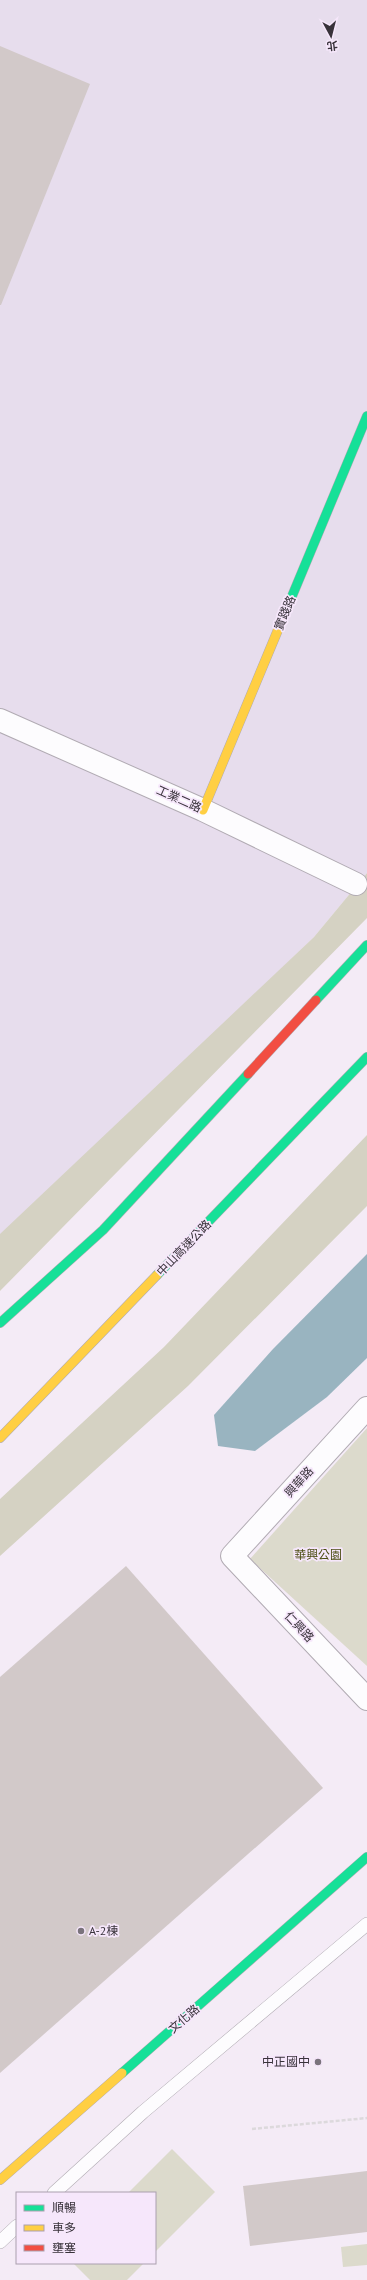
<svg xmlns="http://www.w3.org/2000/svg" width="367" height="2280" font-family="'PT Sans','Noto Sans TC',sans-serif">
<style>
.industrial{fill:#e7dded}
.green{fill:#dcdacc}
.forest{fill:#d5d2c3}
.water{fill:#99b4c0}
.building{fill:#d2c9c9}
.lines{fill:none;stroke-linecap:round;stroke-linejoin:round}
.lane-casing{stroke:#b1abb3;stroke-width:14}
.street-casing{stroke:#b1abb3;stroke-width:24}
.fast-casing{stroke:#b1abb3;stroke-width:10}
.slow-casing{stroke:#b1abb3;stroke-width:10}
.jam-casing{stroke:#b1abb3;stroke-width:10}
.path{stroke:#dcd9dc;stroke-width:2.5;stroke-dasharray:4 2;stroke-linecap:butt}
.lane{stroke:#fdfcfe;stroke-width:13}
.street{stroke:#fdfcfe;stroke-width:22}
.fast{stroke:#16e098;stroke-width:9}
.slow{stroke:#ffcf43;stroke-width:9}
.jam{stroke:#f24e42;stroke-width:9}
.poi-dot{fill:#7a737c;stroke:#f6e7fb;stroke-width:1.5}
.labels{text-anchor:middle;stroke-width:3.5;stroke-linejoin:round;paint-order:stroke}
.street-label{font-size:12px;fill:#38323a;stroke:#f6e7fb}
.park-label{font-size:12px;fill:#4b4d11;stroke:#f6e7fb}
.poi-label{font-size:12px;fill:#38323a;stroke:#f6e7fb;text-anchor:start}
</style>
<rect width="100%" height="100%" fill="#f4ebf6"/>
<path class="industrial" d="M 0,0 L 367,0 L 367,873 L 314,937 L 0,1239 Z"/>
<g class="green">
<path d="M 367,1428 L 367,1666 L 250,1559 Z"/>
<path d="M 172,2149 L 215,2192 L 155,2252 L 155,2193 L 128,2193 Z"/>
<path d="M 367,2244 L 367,2265 L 343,2267 L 341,2247 Z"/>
<path d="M 73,2263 L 144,2263 L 127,2280 L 90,2280 Z"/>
</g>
<g class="forest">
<path d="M 367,873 L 367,918 L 0,1291 L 0,1234 L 314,937 Z"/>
<path d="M 367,1135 L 367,1206 L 188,1386 L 0,1556 L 0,1499 L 164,1347 Z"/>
</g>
<path class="water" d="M 367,1254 L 367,1358 L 327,1397 L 255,1451 L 218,1446 L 214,1415 L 273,1349 Z"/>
<g class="building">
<path d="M 0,46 L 90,84 L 1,305 L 0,305 Z"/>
<path d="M 126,1566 L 323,1788 L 0,2073 L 0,1677 Z"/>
<path d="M 367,2171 L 367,2232 L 250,2246 L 243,2186 Z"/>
</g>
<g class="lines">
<defs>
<g id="lane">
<path d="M 54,2193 L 143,2112 L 367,1924"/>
<path d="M 0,2242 L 17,2226"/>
</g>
<g id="street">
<path d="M 0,720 L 203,810 L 356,884"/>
<path d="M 367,1408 L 232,1556 L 367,1699"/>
</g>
<g id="fast">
<path d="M 285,613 L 367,416"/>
<path d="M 316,1000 L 367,945"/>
<path d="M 157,1275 L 367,1057"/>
<path d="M 0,1323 L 103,1230 L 248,1074"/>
<path d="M 122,2073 L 367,1857"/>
</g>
<g id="slow">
<path d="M 203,810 L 285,613"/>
<path d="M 0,1438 L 157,1275"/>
<path d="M 0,2180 L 122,2073"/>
</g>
<path id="jam" d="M 248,1074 L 316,1000"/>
</defs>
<use href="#lane" class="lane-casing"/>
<use href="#street" class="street-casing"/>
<use href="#fast" class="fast-casing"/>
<use href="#slow" class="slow-casing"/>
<use href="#jam" class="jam-casing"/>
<path class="path" d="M 252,2129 L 367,2118"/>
<use href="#lane" class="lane"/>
<use href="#street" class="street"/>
<use href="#fast" class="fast"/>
<use href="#slow" class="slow"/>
<use href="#jam" class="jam"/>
</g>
<g class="poi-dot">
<circle cx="81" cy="1931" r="4"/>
<circle cx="318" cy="2062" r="4"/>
</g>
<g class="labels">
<g class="street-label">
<text transform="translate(285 613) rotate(-67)" y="4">實踐路</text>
<text transform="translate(179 799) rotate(24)" y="4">工業二路</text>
<text transform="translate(184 1248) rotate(-46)" y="4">中山高速公路</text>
<text transform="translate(299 1482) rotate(-48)" y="4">興華路</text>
<text transform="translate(299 1627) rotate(47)" y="4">仁興路</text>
<text transform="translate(184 2019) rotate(-41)" y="4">文化路</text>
</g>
<g class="park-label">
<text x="318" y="1559">華興公園</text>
</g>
<g class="poi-label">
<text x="89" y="1935">A-2棟</text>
<text x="310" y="2066" text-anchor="end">中正國中</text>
</g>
</g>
<rect x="16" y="2192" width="140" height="72" fill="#f6e7fb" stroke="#aa9fae"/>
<rect x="24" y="2205" width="20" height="6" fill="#16e098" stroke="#aa9fae"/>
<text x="52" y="2212" font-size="12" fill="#38323a">順暢</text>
<rect x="24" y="2225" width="20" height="6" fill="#ffcf43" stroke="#aa9fae"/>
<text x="52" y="2232" font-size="12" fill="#38323a">車多</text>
<rect x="24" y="2245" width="20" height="6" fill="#f24e42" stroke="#aa9fae"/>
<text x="52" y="2252" font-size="12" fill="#38323a">壅塞</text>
<g transform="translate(331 36) rotate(173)" stroke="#f6e7fb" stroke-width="3" paint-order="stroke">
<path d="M0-3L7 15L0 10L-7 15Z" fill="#38323a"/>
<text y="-6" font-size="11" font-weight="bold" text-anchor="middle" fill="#38323a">北</text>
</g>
</svg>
